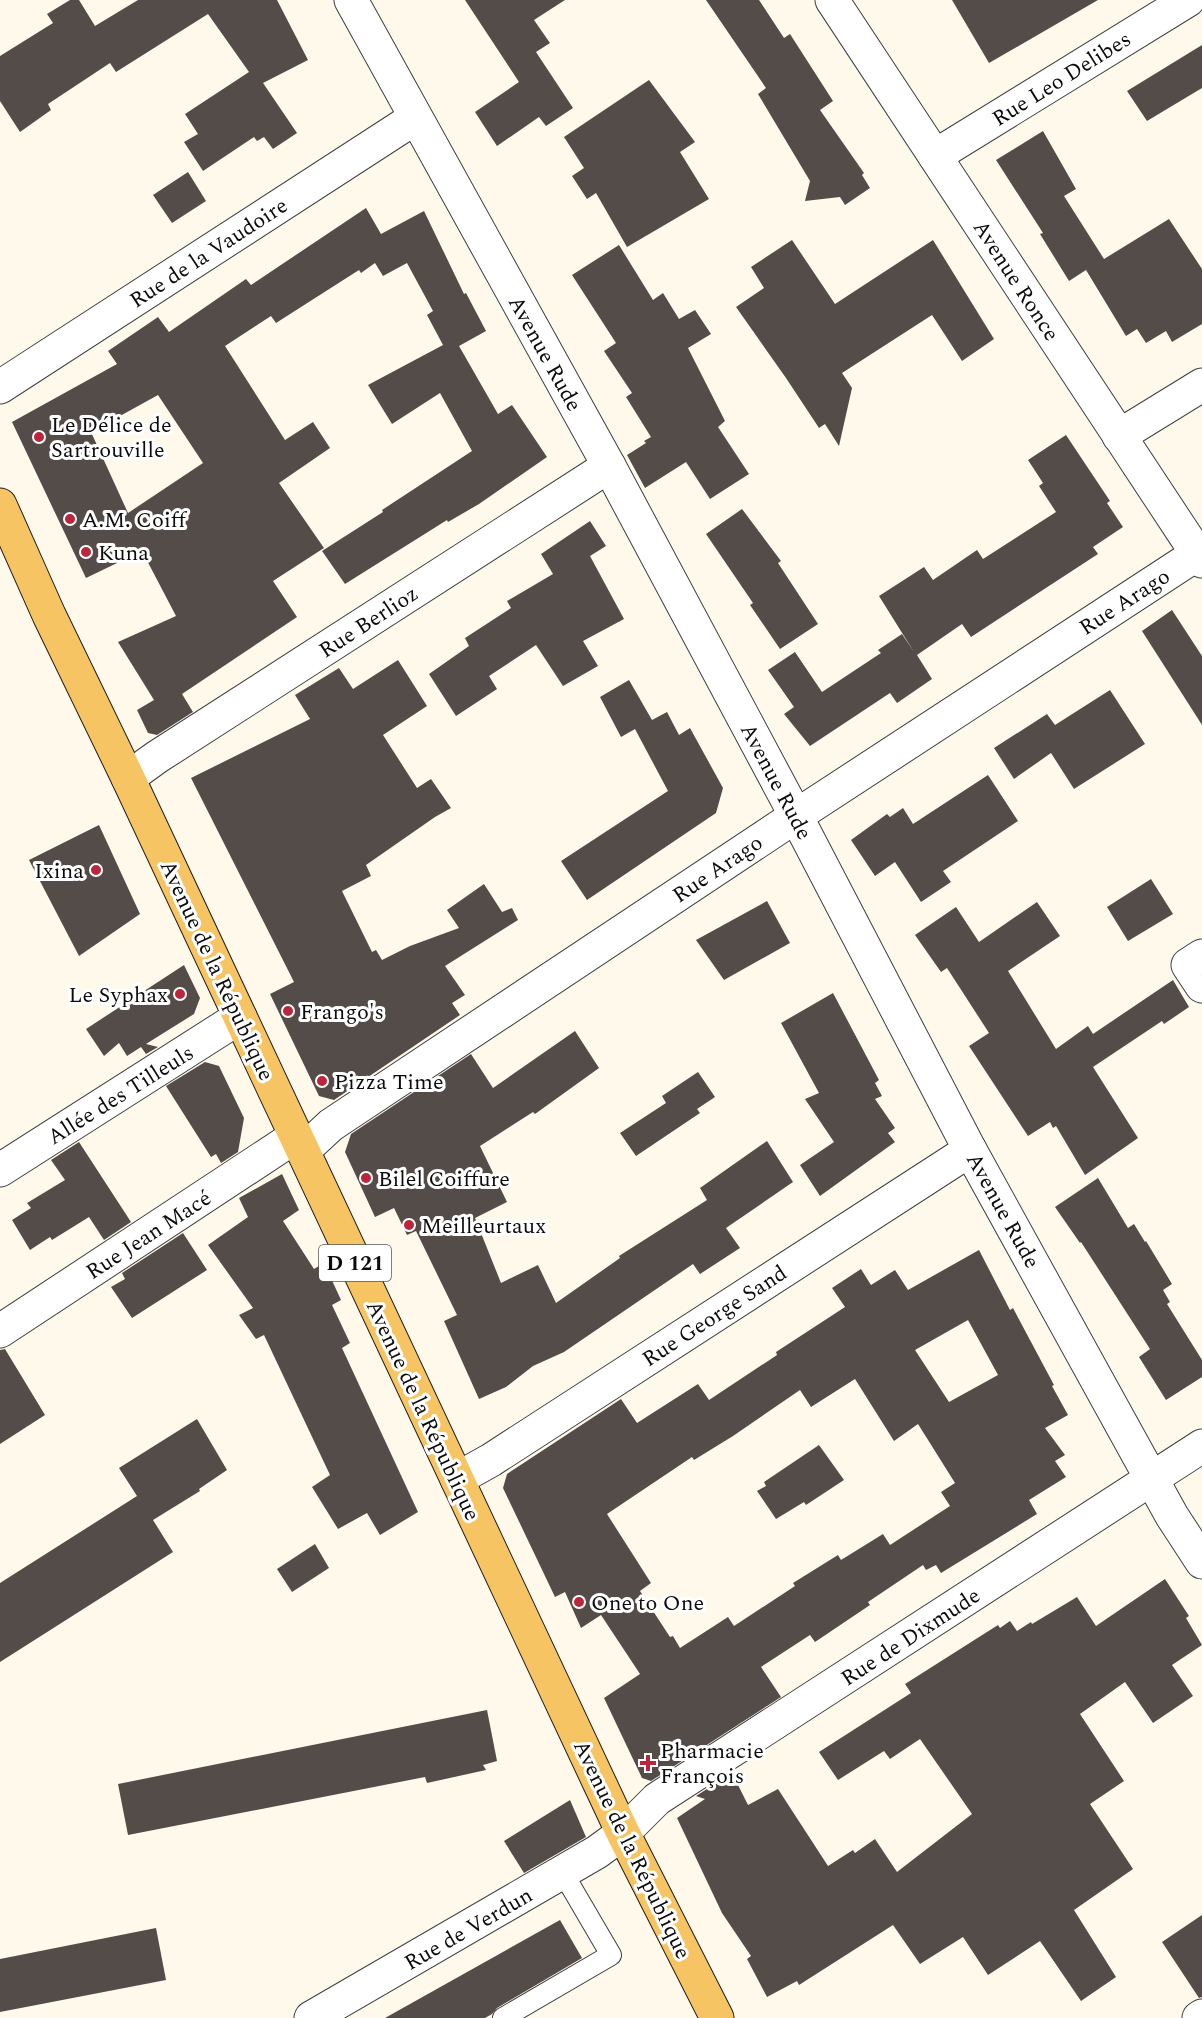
<svg xmlns="http://www.w3.org/2000/svg" width="1202" height="2018" font-family="Spectral,serif">
<style>
.building{fill:#544c49;fill-rule:evenodd}
.lines{fill:none;stroke-linecap:round;stroke-linejoin:round}
.service-casing{stroke:#3f3f3f;stroke-width:22}
.minor-casing{stroke:#3f3f3f;stroke-width:35}
.primary-casing{stroke:#1d1d1d;stroke-width:35}
.service{stroke:#fff;stroke-width:20}
.minor{stroke:#fff;stroke-width:33}
.primary{stroke:#f7c463;stroke-width:33}
.poi-dot{fill:#ba263c;stroke:#fff;stroke-width:2}
.labels{text-anchor:middle;stroke-width:6;stroke-linejoin:round;paint-order:stroke}
.shield{fill:#fff;stroke:#555;stroke-width:1.5}
.shield-label{font-size:21px;font-weight:bold;fill:#0c0c0c}
.street-label{font-size:22px;fill:#0c0c0c;stroke:#fff}
.poi-label{font-size:22px;fill:#0c0c0c;stroke:#fff;text-anchor:start}
</style>
<rect width="100%" height="100%" fill="#fff9eb"/>
<g class="building">
<path d="M 70,0 L 79,0 L 95,26 L 138,0 L 277,0 L 308,60 L 263,83 L 297,133 L 273,149 L 264,137 L 257,141 L 254,137 L 203,171 L 184,142 L 198,134 L 185,114 L 249,72 L 208,14 L 116,72 L 110,63 L 48,104 L 51,110 L 20,132 L 0,101 L 0,56 L 53,23 L 47,14 Z"/>
<path d="M 465,0 L 565,0 L 534,20 L 550,43 L 536,52 L 573,108 L 546,126 L 539,117 L 497,146 L 475,112 L 519,82 Z"/>
<path d="M 706,0 L 759,0 L 784,38 L 790,34 L 833,101 L 820,110 L 864,173 L 862,175 L 870,188 L 845,205 L 840,197 L 805,201 L 810,181 L 758,94 L 766,88 Z"/>
<path d="M 952,0 L 1098,0 L 989,63 Z"/>
<path d="M 1202,45 L 1202,88 L 1147,121 L 1127,91 Z"/>
<path d="M 649,80 L 695,142 L 680,152 L 709,199 L 627,247 L 596,193 L 587,199 L 572,176 L 584,168 L 564,137 Z"/>
<path d="M 1043,131 L 1076,189 L 1064,196 L 1104,259 L 1169,219 L 1202,269 L 1202,324 L 1172,342 L 1166,331 L 1146,343 L 1137,329 L 1126,336 L 1086,270 L 1069,281 L 1040,234 L 1043,233 L 996,160 Z"/>
<path d="M 188,172 L 206,201 L 172,223 L 153,195 Z"/>
<path d="M 366,208 L 381,234 L 424,211 L 464,294 L 466,293 L 486,331 L 459,346 L 498,414 L 512,405 L 547,457 L 479,504 L 448,522 L 447,520 L 345,584 L 322,551 L 383,512 L 382,510 L 472,451 L 440,393 L 392,424 L 368,385 L 443,345 L 427,315 L 433,311 L 407,263 L 383,276 L 375,263 L 361,273 L 359,270 L 276,323 L 271,316 L 225,346 L 285,440 L 313,422 L 330,448 L 279,483 L 324,548 L 273,581 L 297,617 L 182,694 L 193,712 L 157,735 L 148,733 L 137,710 L 154,700 L 118,642 L 176,616 L 142,551 L 86,578 L 12,422 L 117,364 L 108,351 L 158,317 L 169,332 L 246,279 L 251,285 ZM 158,395 L 203,463 L 128,513 L 91,432 Z"/>
<path d="M 792,240 L 835,304 L 933,240 L 994,339 L 962,361 L 932,315 L 842,373 L 852,388 L 839,446 L 825,424 L 819,428 L 786,378 L 736,307 L 764,288 L 751,267 Z"/>
<path d="M 619,245 L 653,300 L 663,293 L 679,319 L 695,310 L 711,334 L 688,348 L 725,421 L 718,427 L 749,474 L 710,499 L 686,462 L 645,488 L 627,455 L 646,443 L 644,441 L 651,437 L 626,397 L 632,393 L 604,351 L 616,343 L 572,275 Z"/>
<path d="M 1066,435 L 1110,501 L 1107,503 L 1123,527 L 1093,547 L 1098,554 L 971,637 L 962,624 L 917,655 L 932,679 L 897,703 L 890,693 L 810,746 L 784,714 L 794,707 L 768,670 L 795,652 L 822,692 L 881,653 L 878,650 L 902,634 L 914,652 L 879,596 L 924,567 L 933,580 L 977,550 L 983,559 L 1056,512 L 1039,486 L 1043,483 L 1028,460 Z"/>
<path d="M 742,509 L 781,561 L 778,563 L 818,624 L 780,649 L 750,605 L 753,603 L 706,534 Z"/>
<path d="M 590,521 L 606,546 L 590,556 L 624,619 L 583,641 L 598,666 L 563,686 L 536,645 L 489,676 L 497,689 L 456,716 L 429,674 L 469,646 L 465,638 L 511,608 L 507,601 L 553,574 L 541,554 Z"/>
<path d="M 1172,610 L 1202,656 L 1202,725 L 1142,631 Z"/>
<path d="M 398,660 L 427,706 L 383,735 L 417,788 L 431,779 L 451,808 L 435,817 L 366,865 L 371,876 L 342,891 L 372,952 L 376,950 L 382,960 L 410,946 L 459,928 L 447,910 L 484,884 L 502,912 L 512,908 L 518,920 L 445,966 L 465,995 L 452,1003 L 460,1015 L 334,1100 L 319,1096 L 270,994 L 294,982 L 191,778 L 310,719 L 295,695 L 339,668 L 353,689 Z"/>
<path d="M 629,680 L 652,720 L 667,712 L 679,735 L 690,728 L 723,788 L 716,813 L 587,900 L 561,861 L 668,791 L 635,729 L 621,737 L 600,697 Z"/>
<path d="M 1110,690 L 1145,744 L 1074,789 L 1051,753 L 1014,779 L 994,748 L 1047,714 L 1055,725 Z"/>
<path d="M 988,775 L 1018,821 L 943,871 L 951,882 L 921,902 L 895,862 L 875,876 L 851,840 L 887,814 L 890,817 L 903,808 L 913,824 Z"/>
<path d="M 99,825 L 140,914 L 79,956 L 29,860 Z"/>
<path d="M 1151,879 L 1173,914 L 1128,941 L 1107,907 Z"/>
<path d="M 767,901 L 790,943 L 724,980 L 696,940 Z"/>
<path d="M 1037,902 L 1060,936 L 1008,971 L 1056,1049 L 1088,1026 L 1093,1034 L 1173,980 L 1189,1007 L 1164,1024 L 1162,1021 L 1093,1067 L 1138,1138 L 1085,1175 L 1056,1126 L 1053,1128 L 1050,1122 L 1028,1136 L 969,1046 L 989,1033 L 947,968 L 941,972 L 915,935 L 956,907 L 979,942 Z"/>
<path d="M 184,965 L 200,998 L 194,1014 L 146,1044 L 158,1047 L 146,1054 L 141,1047 L 127,1056 L 119,1043 L 104,1056 L 86,1029 Z"/>
<path d="M 833,993 L 879,1080 L 875,1083 L 882,1096 L 875,1099 L 895,1128 L 888,1133 L 895,1142 L 820,1196 L 800,1165 L 834,1142 L 805,1099 L 819,1093 L 781,1023 Z"/>
<path d="M 575,1031 L 599,1068 L 535,1114 L 533,1112 L 480,1146 L 507,1202 L 475,1218 L 501,1283 L 538,1265 L 556,1303 L 620,1258 L 619,1256 L 707,1200 L 700,1188 L 767,1141 L 793,1182 L 726,1228 L 740,1248 L 700,1274 L 693,1264 L 564,1352 L 533,1366 L 506,1387 L 479,1399 L 444,1321 L 457,1315 L 416,1231 L 407,1235 L 394,1208 L 375,1217 L 345,1152 L 351,1134 L 471,1054 L 493,1088 Z"/>
<path d="M 205,1062 L 219,1066 L 244,1118 L 238,1152 L 221,1163 L 216,1154 L 211,1157 L 166,1086 Z"/>
<path d="M 698,1072 L 715,1097 L 697,1109 L 700,1113 L 636,1156 L 620,1133 L 666,1103 L 662,1096 Z"/>
<path d="M 79,1142 L 131,1222 L 104,1240 L 89,1217 L 52,1240 L 50,1237 L 30,1250 L 12,1220 L 31,1208 L 27,1203 L 65,1180 L 51,1160 Z"/>
<path d="M 282,1174 L 299,1210 L 283,1221 L 314,1269 L 324,1263 L 341,1300 L 332,1305 L 350,1343 L 342,1348 L 418,1512 L 380,1535 L 367,1513 L 338,1529 L 312,1487 L 330,1475 L 264,1335 L 256,1339 L 239,1315 L 253,1308 L 208,1245 L 248,1217 L 239,1198 Z"/>
<path d="M 1098,1178 L 1128,1228 L 1134,1224 L 1145,1242 L 1146,1241 L 1172,1284 L 1163,1290 L 1170,1302 L 1167,1304 L 1202,1360 L 1202,1377 L 1166,1400 L 1139,1357 L 1150,1349 L 1081,1242 L 1080,1243 L 1055,1207 Z"/>
<path d="M 183,1233 L 207,1270 L 132,1318 L 111,1287 L 125,1279 L 122,1273 Z"/>
<path d="M 979,1250 L 1010,1310 L 1013,1308 L 1054,1385 L 1052,1386 L 1068,1415 L 1045,1428 L 1065,1455 L 1055,1461 L 1066,1477 L 1029,1500 L 1037,1514 L 941,1573 L 936,1565 L 926,1570 L 923,1565 L 868,1602 L 870,1605 L 815,1642 L 810,1635 L 761,1667 L 781,1697 L 651,1781 L 642,1778 L 604,1698 L 640,1674 L 601,1615 L 581,1628 L 565,1592 L 555,1597 L 503,1488 L 507,1474 L 621,1399 L 637,1423 L 698,1384 L 709,1400 L 777,1355 L 776,1352 L 845,1307 L 832,1288 L 861,1269 L 871,1285 L 895,1270 L 908,1290 ZM 968,1320 L 998,1375 L 949,1402 L 915,1350 ZM 855,1379 L 894,1441 L 918,1424 L 955,1483 L 941,1492 L 950,1506 L 890,1545 L 883,1534 L 841,1560 L 838,1555 L 793,1583 L 795,1586 L 734,1626 L 728,1617 L 680,1648 L 673,1636 L 670,1637 L 640,1591 L 651,1583 L 607,1514 L 692,1457 L 694,1460 L 733,1436 L 800,1390 L 811,1407 Z"/>
<path d="M 5,1349 L 45,1415 L 0,1444 L 0,1350 Z"/>
<path d="M 197,1419 L 227,1470 L 199,1489 L 200,1491 L 153,1520 L 173,1552 L 0,1662 L 0,1583 L 137,1496 L 119,1468 Z"/>
<path d="M 819,1445 L 844,1480 L 806,1505 L 804,1502 L 776,1519 L 757,1491 L 766,1486 L 764,1482 Z"/>
<path d="M 315,1544 L 329,1568 L 292,1592 L 277,1569 Z"/>
<path d="M 1165,1579 L 1189,1616 L 1186,1618 L 1202,1645 L 1172,1665 L 1193,1696 L 1153,1723 L 1125,1682 L 1080,1714 L 1124,1781 L 1090,1804 L 1133,1869 L 1074,1910 L 1116,1977 L 1081,2001 L 1040,1941 L 988,1975 L 963,1937 L 920,1964 L 893,1925 L 799,1985 L 797,1981 L 767,1997 L 747,1959 L 751,1956 L 722,1913 L 677,1818 L 705,1799 L 696,1796 L 732,1773 L 748,1805 L 778,1789 L 828,1866 L 853,1850 L 855,1853 L 875,1839 L 897,1872 L 972,1814 L 920,1739 L 890,1759 L 884,1751 L 838,1780 L 819,1752 L 911,1693 L 905,1684 L 998,1625 L 1000,1628 L 1010,1621 L 1017,1631 L 1031,1622 L 1032,1624 L 1077,1597 L 1096,1626 Z"/>
<path d="M 487,1710 L 497,1761 L 483,1765 L 486,1770 L 427,1783 L 425,1777 L 128,1835 L 118,1784 Z"/>
<path d="M 570,1800 L 586,1837 L 524,1873 L 504,1841 Z"/>
<path d="M 1202,1915 L 1202,1997 L 1199,1998 L 1162,1942 Z"/>
<path d="M 560,1920 L 582,1958 L 497,2008 L 492,2014 L 485,2018 L 385,2018 Z"/>
<path d="M 156,1928 L 166,1980 L 0,2012 L 0,1959 Z"/>
</g>
<g class="lines">
<defs>
<path id="service" d="M 503,2018 L 611,1955 L 563,1873"/>
<g id="minor">
<path d="M 351,0 L 609,466 L 796,816 L 970,1150 L 1172,1516 L 1202,1562"/>
<path d="M 832,0 L 1202,561"/>
<path d="M 935,156 L 1188,0"/>
<path d="M 0,387 L 415,118"/>
<path d="M 1119,436 L 1202,385"/>
<path d="M 128,778 L 157,757 L 609,466"/>
<path d="M 1202,956 L 1188,965 L 1202,986"/>
<path d="M 303,1151 L 331,1125 L 796,816 L 1197,554"/>
<path d="M 0,1170 L 240,1017"/>
<path d="M 0,1331 L 296,1136"/>
<path d="M 457,1479 L 491,1460 L 970,1150"/>
<path d="M 311,2018 L 597,1852 L 623,1833 L 657,1799 L 1202,1446"/>
<path d="M 1199,2018 L 1202,2016"/>
</g>
<path id="primary" d="M 0,505 L 49,615 L 128,778 L 623,1833 L 717,2018"/>
</defs>
<use href="#service" class="service-casing"/>
<use href="#minor" class="minor-casing"/>
<use href="#primary" class="primary-casing"/>
<use href="#service" class="service"/>
<use href="#minor" class="minor"/>
<use href="#primary" class="primary"/>
</g>
<g class="poi-dot">
<circle cx="39" cy="437" r="6"/>
<circle cx="70" cy="519" r="6"/>
<circle cx="86" cy="552" r="6"/>
<circle cx="96" cy="870" r="6"/>
<circle cx="180" cy="994" r="6"/>
<circle cx="288" cy="1011" r="6"/>
<circle cx="322" cy="1081" r="6"/>
<circle cx="366" cy="1178" r="6"/>
<circle cx="409" cy="1225" r="6"/>
<circle cx="579" cy="1602" r="6"/>
<path d="M645 1754h6v6h6v6h-6v6h-6v-6h-6v-6h6z"/>
</g>
<g class="labels">
<rect class="shield" x="319" y="1245" width="72" height="36" rx="4.5"/>
<g class="shield-label">
<text x="355" y="1270">D 121</text>
</g>
<g class="street-label">
<text transform="translate(1061 78) rotate(-32)" y="8">Rue Leo Delibes</text>
<text transform="translate(208 252) rotate(-33)" y="8">Rue de la Vaudoire</text>
<text transform="translate(1017 280) rotate(57)" y="8">Avenue Ronce</text>
<text transform="translate(546 353) rotate(61)" y="8">Avenue Rude</text>
<text transform="translate(1124 601) rotate(-33)" y="8">Rue Arago</text>
<text transform="translate(368 621) rotate(-33)" y="8">Rue Berlioz</text>
<text transform="translate(777 781) rotate(62)" y="8">Avenue Rude</text>
<text transform="translate(717 868) rotate(-34)" y="8">Rue Arago</text>
<text transform="translate(218 970) rotate(65)" y="8">Avenue de la République</text>
<text transform="translate(120 1094) rotate(-32)" y="8">Allée des Tilleuls</text>
<text transform="translate(1004 1210) rotate(61)" y="8">Avenue Rude</text>
<text transform="translate(148 1234) rotate(-33)" y="8">Rue Jean Macé</text>
<text transform="translate(714 1315) rotate(-33)" y="8">Rue George Sand</text>
<text transform="translate(424 1410) rotate(65)" y="8">Avenue de la République</text>
<text transform="translate(910 1636) rotate(-33)" y="8">Rue de Dixmude</text>
<text transform="translate(633 1849) rotate(64)" y="8">Avenue de la République</text>
<text transform="translate(468 1928) rotate(-30)" y="8">Rue de Verdun</text>
</g>
<g class="poi-label">
<text x="51" y="432">Le Délice de<tspan x="51" dy="25">Sartrouville</tspan></text>
<text x="82" y="527">A.M. Coiff</text>
<text x="98" y="560">Kuna</text>
<text x="84" y="878" text-anchor="end">Ixina</text>
<text x="168" y="1002" text-anchor="end">Le Syphax</text>
<text x="300" y="1019">Frango's</text>
<text x="334" y="1089">Pizza Time</text>
<text x="378" y="1186">Bilel Coiffure</text>
<text x="421" y="1233">Meilleurtaux</text>
<text x="591" y="1610">One to One</text>
<text x="660" y="1758">Pharmacie<tspan x="660" dy="25">François</tspan></text>
</g>
</g>
</svg>
